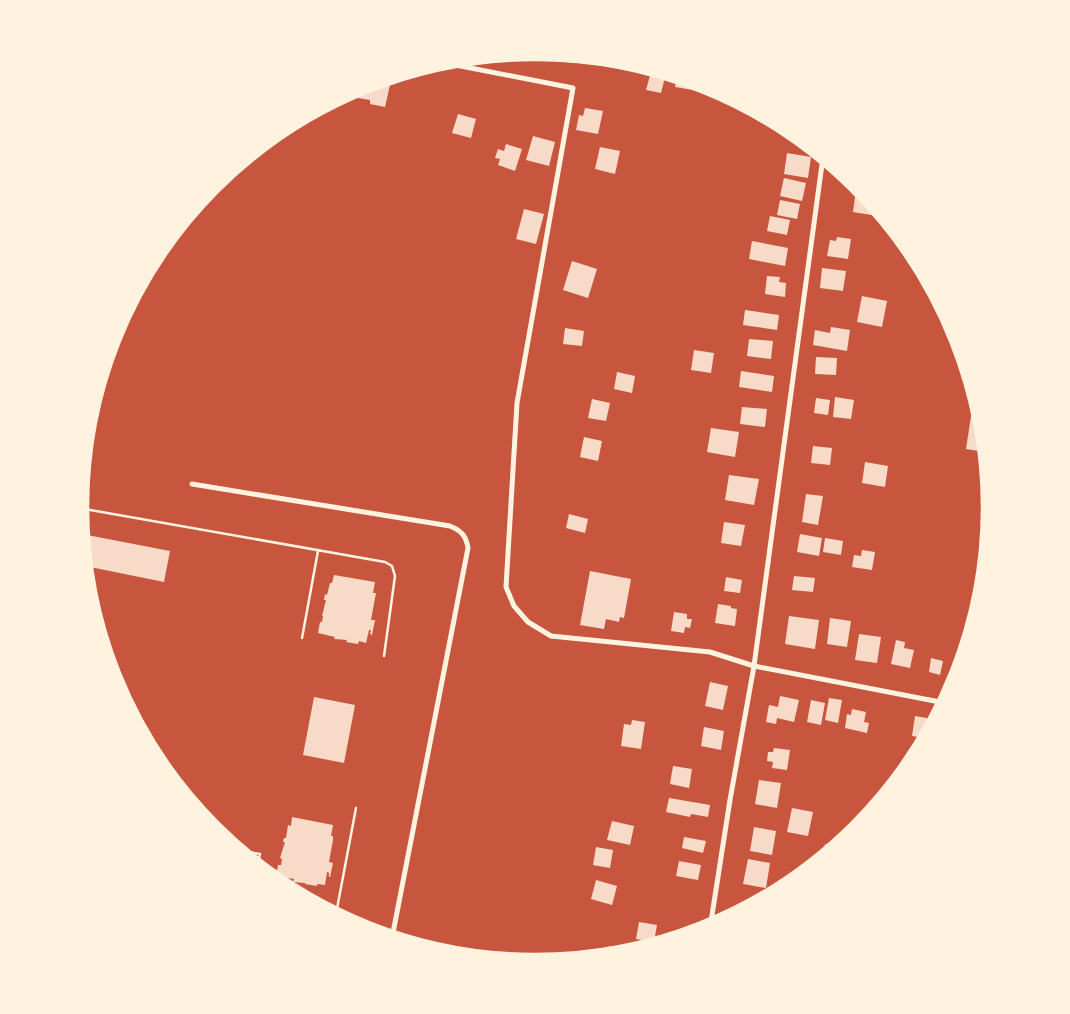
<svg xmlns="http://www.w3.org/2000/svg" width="1070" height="1014" font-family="Montserrat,sans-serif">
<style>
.building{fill:#f7dbc8}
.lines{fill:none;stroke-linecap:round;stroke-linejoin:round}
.service{stroke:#fff3e0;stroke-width:2.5}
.minor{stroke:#fff3e0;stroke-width:5}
.rim{fill:none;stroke:#fff3e0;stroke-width:2.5}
</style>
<rect width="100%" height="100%" fill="#c8553d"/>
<g class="building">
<path d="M 647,67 L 666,73 L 661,93 L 646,90 L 651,72 L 646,70 Z"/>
<path d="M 677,76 L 695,81 L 693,90 L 675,87 Z"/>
<path d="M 374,82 L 390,85 L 385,107 L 370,104 L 370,100 L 358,98 L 360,86 Z"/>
<path d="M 585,108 L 603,111 L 598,134 L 576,130 L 579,115 L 583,116 Z"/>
<path d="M 458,114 L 476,119 L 471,138 L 452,133 Z"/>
<path d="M 533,136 L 555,142 L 549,166 L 526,160 Z"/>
<path d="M 506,144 L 522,149 L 515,171 L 498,165 L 500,159 L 495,158 L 498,149 L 504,151 Z"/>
<path d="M 600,147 L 620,151 L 615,174 L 595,169 Z"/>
<path d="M 787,153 L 811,157 L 808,178 L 784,174 Z"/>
<path d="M 784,178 L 806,183 L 802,201 L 780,196 Z"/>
<path d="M 862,191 L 883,217 L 853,212 L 855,197 L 861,198 Z"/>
<path d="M 780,200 L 800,204 L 797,219 L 777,215 Z"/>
<path d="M 524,209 L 544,214 L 536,244 L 516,239 Z"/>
<path d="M 770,216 L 790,220 L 787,235 L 767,231 Z"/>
<path d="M 837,237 L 851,239 L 848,259 L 827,256 L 830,240 L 836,241 Z"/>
<path d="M 752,241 L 788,248 L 785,266 L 749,259 Z"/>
<path d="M 572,261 L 597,269 L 588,298 L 563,290 Z"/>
<path d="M 822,268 L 846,271 L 843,291 L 820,288 Z"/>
<path d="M 767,276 L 780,277 L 779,282 L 786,283 L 785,297 L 765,294 Z"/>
<path d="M 862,296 L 887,301 L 882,327 L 857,322 Z"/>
<path d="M 745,310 L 779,315 L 777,330 L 743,325 Z"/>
<path d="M 831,327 L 850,330 L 847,351 L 813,345 L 815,330 L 830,333 Z"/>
<path d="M 565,328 L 584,331 L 582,346 L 563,344 Z"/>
<path d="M 749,339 L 773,341 L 771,359 L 747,356 Z"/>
<path d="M 694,350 L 714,353 L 711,373 L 691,370 Z"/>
<path d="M 816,357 L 837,358 L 836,375 L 815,374 Z"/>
<path d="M 741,371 L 774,376 L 772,392 L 739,387 Z"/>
<path d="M 617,372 L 635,376 L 632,393 L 614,389 Z"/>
<path d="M 835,397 L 854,400 L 851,419 L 833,417 Z"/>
<path d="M 816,398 L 830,400 L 828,415 L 814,413 Z"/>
<path d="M 592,399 L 610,403 L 606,421 L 588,418 Z"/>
<path d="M 973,403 L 978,403 L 982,418 L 985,452 L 966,449 Z"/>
<path d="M 742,407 L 767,409 L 765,427 L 740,424 Z"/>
<path d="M 711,428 L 739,432 L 735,457 L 707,452 Z"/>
<path d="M 584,437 L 602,441 L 598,461 L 580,457 Z"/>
<path d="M 813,446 L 832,448 L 830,465 L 811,463 Z"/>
<path d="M 865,462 L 888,466 L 885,487 L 862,483 Z"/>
<path d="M 729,475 L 759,479 L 754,505 L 725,500 Z"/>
<path d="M 806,494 L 823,496 L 818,525 L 802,522 Z"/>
<path d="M 569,514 L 588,519 L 585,533 L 566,528 Z"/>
<path d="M 724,522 L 745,525 L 741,546 L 721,543 Z"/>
<path d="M 82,534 L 170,551 L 164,582 L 90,567 L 87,583 Z"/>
<path d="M 800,534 L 822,538 L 819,556 L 797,552 Z"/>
<path d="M 825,538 L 843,541 L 841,555 L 823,552 Z"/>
<path d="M 862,550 L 875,552 L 872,570 L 852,567 L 854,555 L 861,556 Z"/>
<path d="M 590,571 L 631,579 L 624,618 L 620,617 L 619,622 L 606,619 L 604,629 L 580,625 Z"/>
<path d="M 334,575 L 375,582 L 373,593 L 376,593 L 371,620 L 375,620 L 372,635 L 370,634 L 371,630 L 369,630 L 366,643 L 359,641 L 358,644 L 346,642 L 347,640 L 334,639 L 335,637 L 318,633 L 320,622 L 322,622 L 323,616 L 322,616 L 326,600 L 324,600 L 325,594 L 327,595 L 330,583 L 332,583 Z"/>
<path d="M 794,576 L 815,578 L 813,592 L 792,590 Z"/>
<path d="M 726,577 L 742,580 L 740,593 L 724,591 Z"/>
<path d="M 718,604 L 731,606 L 731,608 L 737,609 L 735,626 L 715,623 Z"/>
<path d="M 674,612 L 687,614 L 687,619 L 692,619 L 690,628 L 685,627 L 684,633 L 671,631 Z"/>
<path d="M 789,616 L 819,620 L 815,649 L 785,644 Z"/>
<path d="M 830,618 L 851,621 L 847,647 L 827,644 Z"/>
<path d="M 859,634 L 881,637 L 877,663 L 855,660 Z"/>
<path d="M 896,640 L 905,642 L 904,648 L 914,650 L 910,668 L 891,664 Z"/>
<path d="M 931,658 L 943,661 L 940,675 L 929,672 Z"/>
<path d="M 710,682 L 728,686 L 723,710 L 705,706 Z"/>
<path d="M 780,696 L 799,700 L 794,722 L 777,718 L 776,724 L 766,722 L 769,705 L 778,707 Z"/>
<path d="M 314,697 L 355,705 L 344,763 L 303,755 Z"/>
<path d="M 829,698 L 842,700 L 838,723 L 825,720 Z"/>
<path d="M 811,700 L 825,703 L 821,725 L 807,722 Z"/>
<path d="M 852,709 L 866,712 L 864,722 L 869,723 L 867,733 L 845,728 L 847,714 L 851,715 Z"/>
<path d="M 915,716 L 933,719 L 931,728 L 926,738 L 912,736 Z"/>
<path d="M 632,720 L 645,722 L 641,749 L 621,746 L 624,724 L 631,725 Z"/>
<path d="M 704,727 L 724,731 L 721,750 L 701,746 Z"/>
<path d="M 774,748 L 790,750 L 787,770 L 772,768 L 773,762 L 767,761 L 768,752 L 773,752 Z"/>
<path d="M 673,766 L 692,769 L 689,788 L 670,784 Z"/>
<path d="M 759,780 L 781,783 L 777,808 L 755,804 Z"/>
<path d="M 669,798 L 710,805 L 708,817 L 691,814 L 690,817 L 666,812 Z"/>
<path d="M 792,808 L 813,812 L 808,836 L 787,832 Z"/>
<path d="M 292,817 L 333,825 L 331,836 L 333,836 L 333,840 L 329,862 L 333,863 L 330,877 L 329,877 L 329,873 L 327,872 L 325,885 L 317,884 L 317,886 L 305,884 L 305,883 L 293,882 L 294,879 L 276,876 L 278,865 L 281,865 L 282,859 L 280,858 L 285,842 L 283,842 L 284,838 L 286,838 L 288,825 L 291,826 Z"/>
<path d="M 612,821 L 634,826 L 630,845 L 607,840 Z"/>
<path d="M 754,827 L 776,831 L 772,855 L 750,851 Z"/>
<path d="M 684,837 L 706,841 L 703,853 L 682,848 Z"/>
<path d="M 825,844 L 837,846 L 823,857 Z"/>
<path d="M 596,847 L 613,850 L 610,868 L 593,865 Z"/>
<path d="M 748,859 L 770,863 L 766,888 L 743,884 Z"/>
<path d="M 679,861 L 701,865 L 698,880 L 676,876 Z"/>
<path d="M 596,880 L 617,886 L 612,905 L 591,899 Z"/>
<path d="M 639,922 L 657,925 L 654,942 L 636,939 Z"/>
<path d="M 609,946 L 630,949 L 629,952 L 608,956 Z"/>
</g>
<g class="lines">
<g class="service">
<path d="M 79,508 L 385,562 L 392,566 L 395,576 L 384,656"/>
<path d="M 302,638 L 318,551"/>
<path d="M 238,850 L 260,854 L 257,866"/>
<path d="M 334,914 L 336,914 L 356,808"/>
</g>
<g class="minor">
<path d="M 440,62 L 573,88 L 517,403 L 506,587 L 514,606 L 528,622 L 551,636 L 710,652 L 754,666 L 945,703"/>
<path d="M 192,484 L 450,526 C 462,531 466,536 468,548 L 392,938"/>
<path d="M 710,928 L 730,800 L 754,666 L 823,157"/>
</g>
</g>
<path d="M0 0H1070V1014H0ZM88 507a447 447 0 1 1 894 0a447 447 0 1 1-894 0Z" fill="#fff3e0" fill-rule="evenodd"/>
<path class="rim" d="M88 507a447 447 0 1 1 894 0a447 447 0 1 1-894 0Z"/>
</svg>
